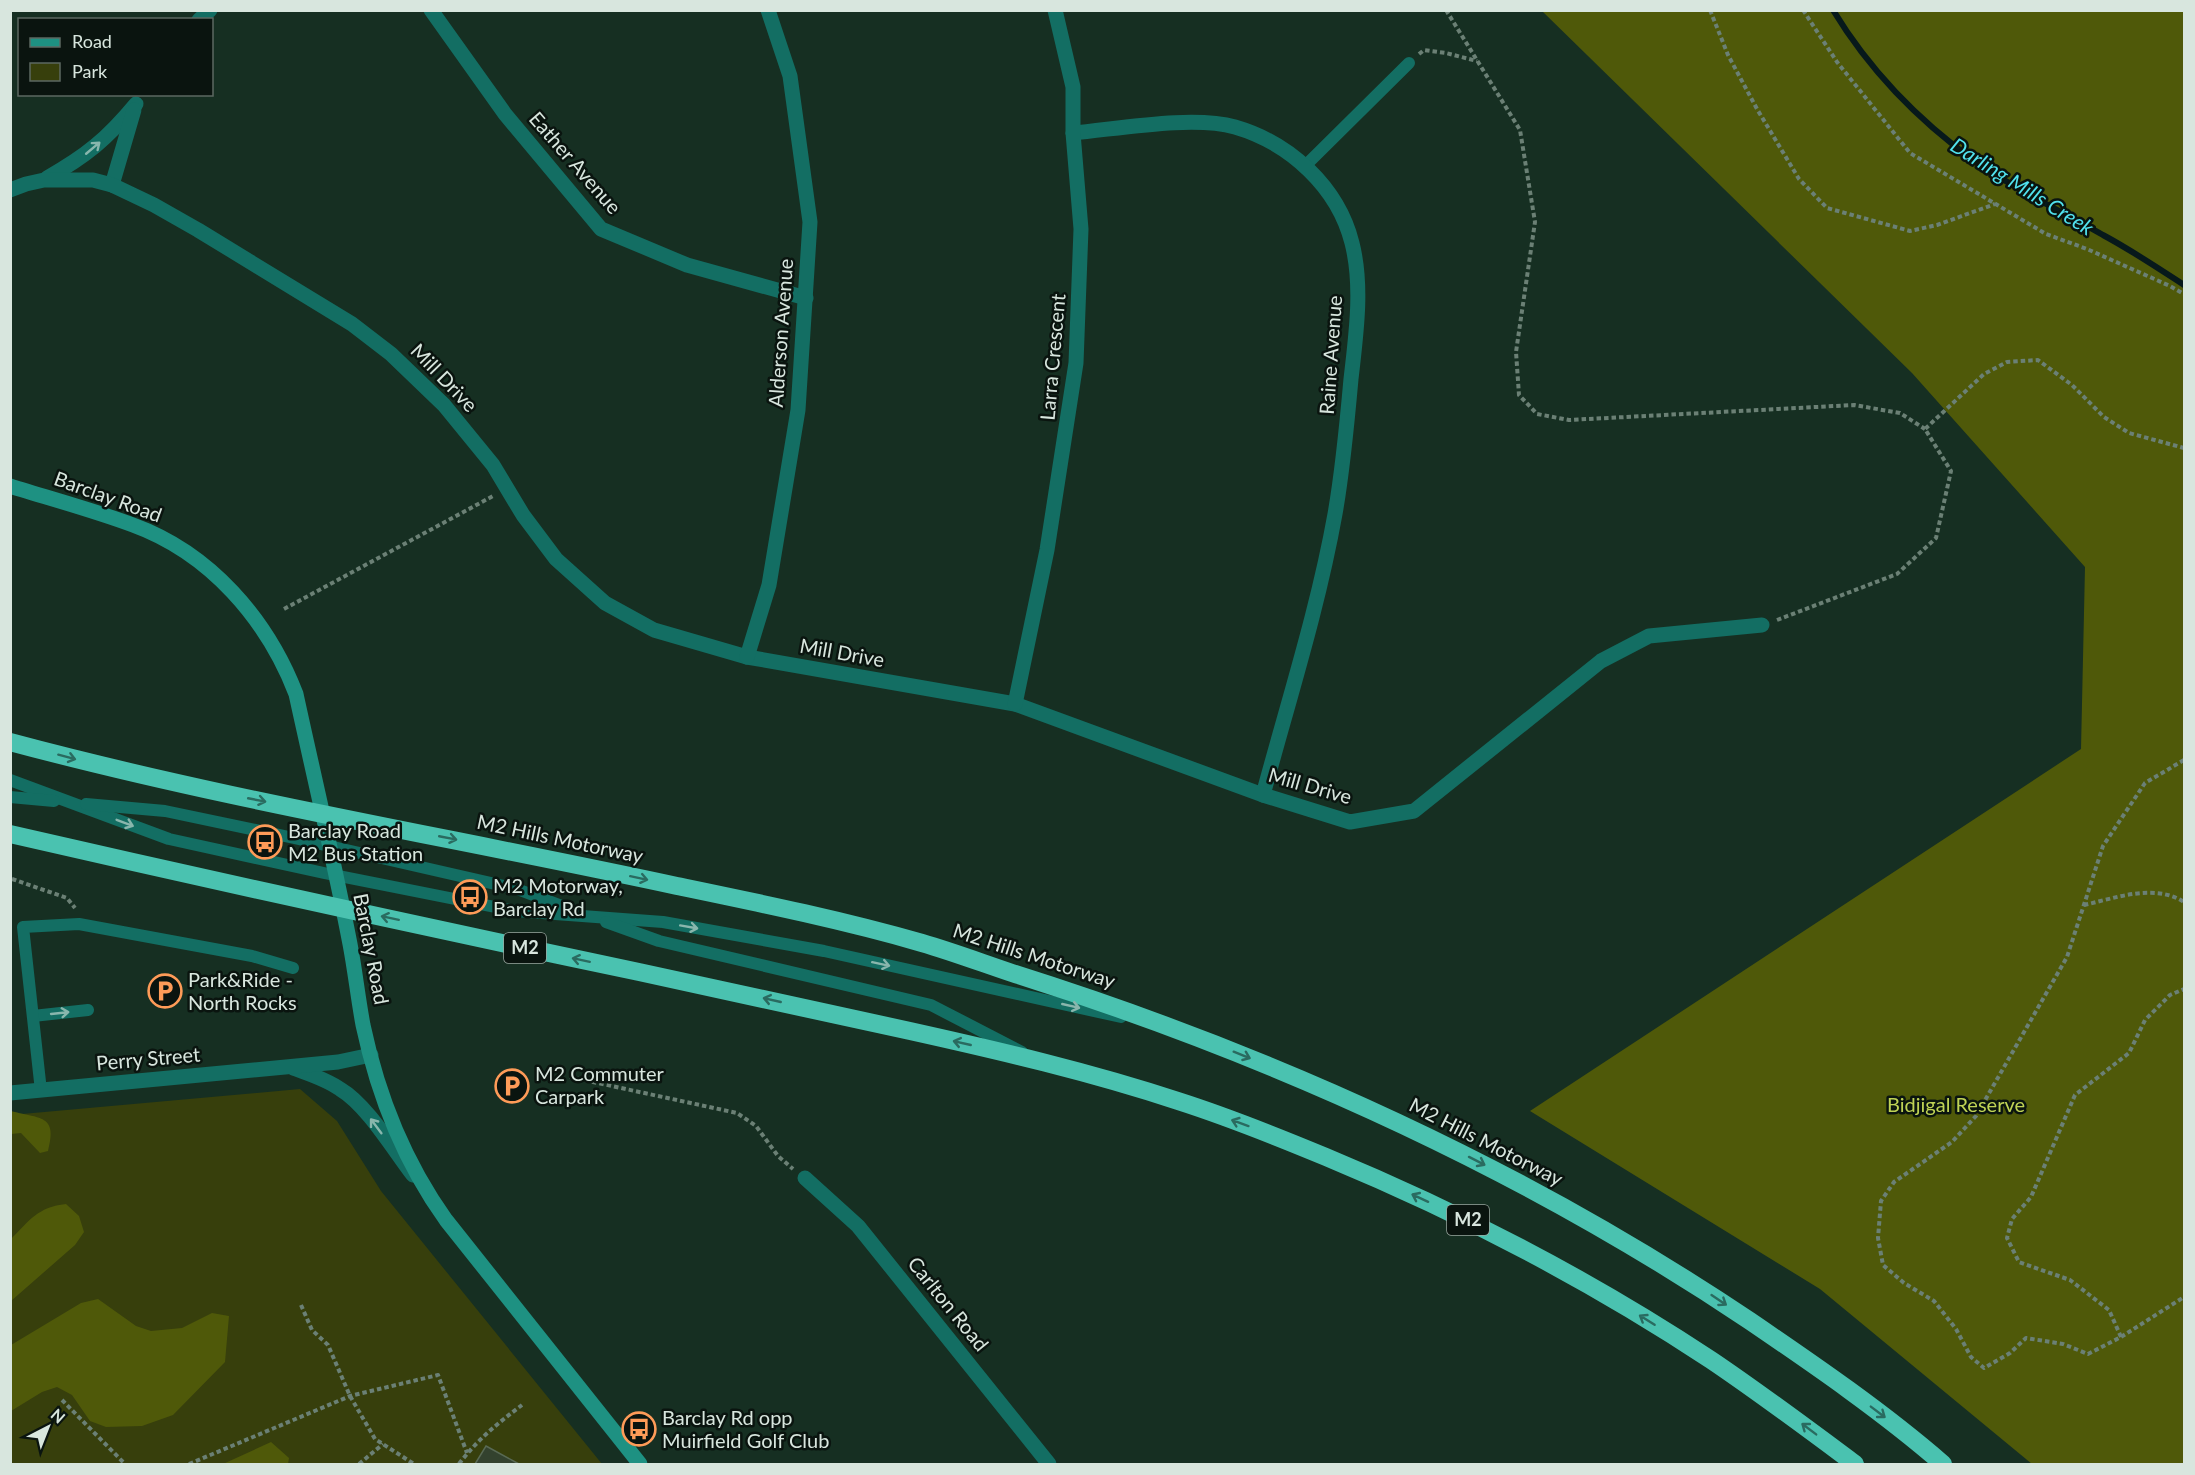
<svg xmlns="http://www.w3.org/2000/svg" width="2195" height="1475" font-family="Lato,sans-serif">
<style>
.green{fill:#373f0c}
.forest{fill:#4f5909}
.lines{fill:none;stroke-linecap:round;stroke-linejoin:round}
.stream{stroke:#07191b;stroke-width:6}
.building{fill:#33422e;stroke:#596a54;stroke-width:1.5}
.path{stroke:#6b8075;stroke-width:4;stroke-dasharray:4.5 3;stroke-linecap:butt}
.lane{stroke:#136e63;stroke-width:12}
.street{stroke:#136e63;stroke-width:15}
.secondary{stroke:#1e9182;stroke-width:15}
.highway{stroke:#4ac2b0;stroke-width:18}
.oneway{stroke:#89b6ad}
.oneway2{stroke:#2a6b60}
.labels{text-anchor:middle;stroke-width:5;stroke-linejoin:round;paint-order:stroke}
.shield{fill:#0a140f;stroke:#9aa7a0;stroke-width:1.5}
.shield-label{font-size:18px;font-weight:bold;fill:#d8e6de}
.street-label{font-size:20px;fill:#d8e6de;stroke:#0a140f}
.poi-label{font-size:20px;fill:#d8e6de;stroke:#0a140f;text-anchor:start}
.park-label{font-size:20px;fill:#bfd355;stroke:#0a140f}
.water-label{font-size:21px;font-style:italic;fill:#51e2ee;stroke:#0a140f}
</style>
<rect width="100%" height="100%" fill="#162f22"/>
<path class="green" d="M 300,1089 L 337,1121 L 381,1191 L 602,1464 L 11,1464 L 11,1115 Z"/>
<g class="forest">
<path d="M 1542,11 L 2184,11 L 2184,1464 L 2032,1464 L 1820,1289 L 1530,1111 L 2081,749 L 2085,567 L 1912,373 Z"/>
<path d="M 11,1111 C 40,1119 58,1114 48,1151 L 40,1153 L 21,1133 L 11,1134 Z"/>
<path d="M 66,1204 L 79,1216 L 84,1232 L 75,1245 L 11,1301 L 11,1239 C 30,1220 38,1207 66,1204 Z"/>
<path d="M 98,1299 L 136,1326 L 151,1331 L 182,1328 L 212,1313 L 229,1316 L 225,1362 L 173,1415 L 142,1426 L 106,1427 L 90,1421 L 72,1395 L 57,1387 L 42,1392 L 11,1411 L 11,1345 L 81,1303 Z"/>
<path d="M 271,1442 L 289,1458 L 288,1464 L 223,1464 Z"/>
</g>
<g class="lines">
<path class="stream" d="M 1833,10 C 1870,71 1919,121 1976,162 C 2016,190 2061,211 2103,235 C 2131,250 2158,268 2184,285"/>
</g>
<path class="building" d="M 486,1446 L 519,1464 L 475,1464 Z"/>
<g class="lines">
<g class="path">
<path d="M 1446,10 L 1520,130 L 1535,222 L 1516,352 L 1519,395 L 1537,414 L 1569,420 L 1854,405 L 1900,413 L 1925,429"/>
<path d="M 1710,10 L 1728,55 L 1757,109 L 1799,179 L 1827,208 L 1910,231 L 1937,225 L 1995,204"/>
<path d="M 1803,10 L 1837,62 L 1910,153 L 2046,234 L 2087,249 L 2170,286 L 2184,294"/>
<path d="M 1419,54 L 1424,50 L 1446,53 L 1477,61"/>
<path d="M 284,609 L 493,496"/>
<path d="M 1777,620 L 1897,574 L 1936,538 L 1951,471 L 1925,429 L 1984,374 L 2007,362 L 2038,360 L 2072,385 L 2104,417 L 2129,433 L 2184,448"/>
<path d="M 2184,760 L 2145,783 L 2103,846 L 2067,957 L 1976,1116 L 1952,1142 L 1894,1182 L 1881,1201 L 1878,1238 L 1883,1265 L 1904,1283 L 1934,1301 L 1956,1329 L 1971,1357 L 1984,1368 L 2010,1353 L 2026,1338 L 2063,1344 L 2088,1354 L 2121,1337 L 2184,1297"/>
<path d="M 12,879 L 67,898 L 75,908"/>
<path d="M 2084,905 C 2116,898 2154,883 2184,902"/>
<path d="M 570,1077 L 737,1113 L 756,1126 L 778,1156 L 793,1169"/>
<path d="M 301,1305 L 312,1330 L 328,1345 L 350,1396 L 375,1439 L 414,1464"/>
<path d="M 2121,1337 L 2109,1310 L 2070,1280 L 2019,1262 L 2007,1238 L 2012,1219 L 2031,1197 L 2075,1095 L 2129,1053 L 2145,1020 L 2170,995 L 2184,989"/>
<path d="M 62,1400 L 125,1464"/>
<path d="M 189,1464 L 350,1396 L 438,1375 L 467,1453"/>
<path d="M 359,1464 L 383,1444"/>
<path d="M 459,1464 C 477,1440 498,1423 522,1405"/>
</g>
<g class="lane">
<path d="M 1305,166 L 1409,63"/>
<path d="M 10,780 L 169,839 L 324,873 L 515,911 L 663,922 L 824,951 L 1121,1017"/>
<path d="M 10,797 L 54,801"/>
<path d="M 86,804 L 165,811 L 294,838 L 517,889 L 578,912"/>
<path d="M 606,922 L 659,941 L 931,1005 L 1022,1052"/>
<path d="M 33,1016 L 88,1010"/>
<path d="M 41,1091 L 23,927 L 79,924 L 252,956 L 293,968"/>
</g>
<g class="street">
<path d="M 431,10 L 505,114 L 601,229 L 687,265 L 806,298"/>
<path d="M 199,20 L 210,10"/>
<path d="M 1073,133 C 1118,129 1192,115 1235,127 C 1290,143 1338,187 1352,243 C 1363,286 1356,335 1351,379 C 1347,424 1343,469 1335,514 C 1318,609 1288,702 1263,795"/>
<path d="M 47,178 C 86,156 107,139 136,104"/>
<path d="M 112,185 L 134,110"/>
<path d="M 10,190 L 26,184 L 44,180 L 93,180 L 112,185 L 154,205 L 198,230 L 352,324 L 391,354 L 444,405 L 493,465 L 523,515 L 556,559 L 605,603 L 654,630 L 747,657 L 1015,704 L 1263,795 L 1350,822 L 1414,811 L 1601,661 L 1649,636 L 1762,625"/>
<path d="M 747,657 L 769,585 L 798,410 L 810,222 L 790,76 L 768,10"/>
<path d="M 1015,704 L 1047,550 L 1076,363 L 1081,229 L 1073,133 L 1073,87 L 1055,10"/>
<path d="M 293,1068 C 309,1074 326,1079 340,1089 C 367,1105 393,1149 413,1175"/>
<path d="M 10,1093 L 338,1062 L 371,1055"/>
<path d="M 805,1178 L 858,1226 L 1049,1464"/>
</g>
<path class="secondary" d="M 10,486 C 51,499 93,510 133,525 C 210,553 267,619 296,694 C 314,777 334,860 350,944 C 355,970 358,998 363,1025 C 378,1096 403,1160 446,1220 L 640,1464"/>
<g class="highway">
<path d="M 10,742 C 230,801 455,838 677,886 C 759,903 842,920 922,943 C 953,952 982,963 1012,973 C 1272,1055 1522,1168 1750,1321 C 1816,1366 1883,1412 1943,1464"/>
<path d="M 10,834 C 219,882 429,928 639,972 C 730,991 820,1011 910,1031 C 1000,1051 1090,1072 1178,1101 C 1228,1117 1278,1137 1326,1157 C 1461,1213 1590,1280 1711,1360 C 1760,1393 1808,1429 1855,1464"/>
</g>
</g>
<defs><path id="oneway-shaft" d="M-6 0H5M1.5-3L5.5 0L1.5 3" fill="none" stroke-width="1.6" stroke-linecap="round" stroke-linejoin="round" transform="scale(1.5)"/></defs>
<g class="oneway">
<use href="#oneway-shaft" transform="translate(93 148) rotate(-40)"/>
<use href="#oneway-shaft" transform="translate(125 823) rotate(21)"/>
<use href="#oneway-shaft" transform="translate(689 927) rotate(10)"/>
<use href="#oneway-shaft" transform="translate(881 964) rotate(12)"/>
<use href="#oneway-shaft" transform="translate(1071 1006) rotate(13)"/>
<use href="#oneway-shaft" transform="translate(60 1013) rotate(-6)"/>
<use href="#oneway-shaft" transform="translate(376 1126) rotate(-127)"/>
</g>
<g class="oneway2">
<use href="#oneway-shaft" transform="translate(67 757) rotate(15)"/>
<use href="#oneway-shaft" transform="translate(257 800) rotate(11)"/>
<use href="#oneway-shaft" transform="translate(448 838) rotate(11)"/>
<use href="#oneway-shaft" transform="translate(639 878) rotate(12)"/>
<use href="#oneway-shaft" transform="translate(390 918) rotate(-168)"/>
<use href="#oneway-shaft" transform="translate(581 960) rotate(-168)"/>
<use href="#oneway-shaft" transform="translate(772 1000) rotate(-167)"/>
<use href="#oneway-shaft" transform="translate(962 1043) rotate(-167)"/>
<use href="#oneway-shaft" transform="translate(1242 1055) rotate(22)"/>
<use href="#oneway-shaft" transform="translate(1240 1123) rotate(-160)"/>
<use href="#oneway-shaft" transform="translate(1477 1161) rotate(27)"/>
<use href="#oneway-shaft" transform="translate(1420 1198) rotate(-155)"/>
<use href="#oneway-shaft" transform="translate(1719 1300) rotate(34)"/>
<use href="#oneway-shaft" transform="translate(1647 1320) rotate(-148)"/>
<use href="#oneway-shaft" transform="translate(1878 1412) rotate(37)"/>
<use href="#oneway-shaft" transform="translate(1809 1429) rotate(-143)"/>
</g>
<defs>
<symbol id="bus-ring" viewBox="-11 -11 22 22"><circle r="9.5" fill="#0a140f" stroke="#fe9b58" stroke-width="1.5"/><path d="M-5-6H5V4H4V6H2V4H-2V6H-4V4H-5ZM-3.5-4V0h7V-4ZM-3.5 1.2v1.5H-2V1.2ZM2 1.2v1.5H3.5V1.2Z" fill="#fe9b58"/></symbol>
<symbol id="parking-ring" viewBox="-11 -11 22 22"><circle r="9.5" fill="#0a140f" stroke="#fe9b58" stroke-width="1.5"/><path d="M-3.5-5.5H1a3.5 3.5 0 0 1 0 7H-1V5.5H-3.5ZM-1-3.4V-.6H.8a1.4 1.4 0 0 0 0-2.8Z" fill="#fe9b58"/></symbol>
</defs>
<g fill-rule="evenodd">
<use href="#bus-ring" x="246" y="823" width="38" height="38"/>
<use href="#bus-ring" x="451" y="878" width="38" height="38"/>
<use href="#parking-ring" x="146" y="972" width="38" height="38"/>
<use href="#parking-ring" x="493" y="1067" width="38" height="38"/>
<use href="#bus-ring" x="620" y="1410" width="38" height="38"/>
</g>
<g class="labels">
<g class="shield">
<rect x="504" y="933" width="42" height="30" rx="4.5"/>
<rect x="1447" y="1205" width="42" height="30" rx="4.5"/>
</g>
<g class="shield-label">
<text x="525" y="954">M2</text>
<text x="1468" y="1226">M2</text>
</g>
<g class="street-label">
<text transform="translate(575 163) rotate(49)" y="7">Eather Avenue</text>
<text transform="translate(781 333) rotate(-86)" y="7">Alderson Avenue</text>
<text transform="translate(1331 355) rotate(-86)" y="7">Raine Avenue</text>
<text transform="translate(1053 357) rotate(-85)" y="7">Larra Crescent</text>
<text transform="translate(444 378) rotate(46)" y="7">Mill Drive</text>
<text transform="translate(108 497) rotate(20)" y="7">Barclay Road</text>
<text transform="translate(842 653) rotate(10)" y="7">Mill Drive</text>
<text transform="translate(1310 786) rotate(16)" y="7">Mill Drive</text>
<text transform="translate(560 839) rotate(12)" y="7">M2 Hills Motorway</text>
<text transform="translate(371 949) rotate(79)" y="7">Barclay Road</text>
<text transform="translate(1034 956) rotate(18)" y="7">M2 Hills Motorway</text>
<text transform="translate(148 1059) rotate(-5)" y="7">Perry Street</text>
<text transform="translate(1486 1142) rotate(27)" y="7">M2 Hills Motorway</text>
<text transform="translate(948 1304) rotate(51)" y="7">Carlton Road</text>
</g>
<g class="poi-label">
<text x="288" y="838">Barclay Road<tspan x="288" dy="23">M2 Bus Station</tspan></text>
<text x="493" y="893">M2 Motorway,<tspan x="493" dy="23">Barclay Rd</tspan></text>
<text x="188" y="987">Park&amp;Ride -<tspan x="188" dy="23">North Rocks</tspan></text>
<text x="535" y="1081">M2 Commuter<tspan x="535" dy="23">Carpark</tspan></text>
<text x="662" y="1425">Barclay Rd opp<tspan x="662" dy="23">Muirfield Golf Club</tspan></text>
</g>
<g class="park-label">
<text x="1956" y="1112">Bidjigal Reserve</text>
</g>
<g class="water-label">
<text transform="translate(2022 187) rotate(32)" y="7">Darling Mills Creek</text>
</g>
</g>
<rect width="2195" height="1475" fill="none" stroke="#d8e6de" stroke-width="24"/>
<rect x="18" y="18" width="195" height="78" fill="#0a140f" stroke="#5c6862" stroke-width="1.5"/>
<rect x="30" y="38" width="30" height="9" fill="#1e9182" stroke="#5c6862" stroke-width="1.5"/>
<text x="72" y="48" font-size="18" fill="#d8e6de">Road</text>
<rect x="30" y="63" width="30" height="18" fill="#373f0c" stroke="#5c6862" stroke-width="1.5"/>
<text x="72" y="78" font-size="18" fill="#d8e6de">Park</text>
<g transform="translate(48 1427) rotate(42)" stroke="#0a140f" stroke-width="4.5" paint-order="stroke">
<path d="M0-4.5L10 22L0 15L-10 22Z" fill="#d8e6de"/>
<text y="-9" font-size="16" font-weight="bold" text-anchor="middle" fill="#d8e6de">N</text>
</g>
</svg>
